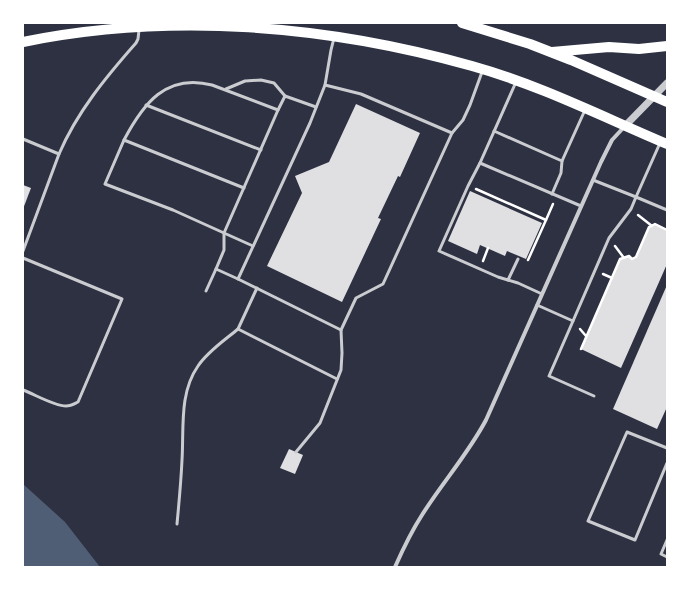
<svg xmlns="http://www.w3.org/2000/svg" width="690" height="590" font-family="Raleway,sans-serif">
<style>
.water{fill:#4f5d75}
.building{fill:#e0e0e3}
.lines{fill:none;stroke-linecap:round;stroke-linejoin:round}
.path{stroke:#fff;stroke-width:2.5}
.service{stroke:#caccd0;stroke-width:3}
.minor{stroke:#caccd0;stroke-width:4}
.tertiary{stroke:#caccd0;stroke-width:7}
.primary{stroke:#fff;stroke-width:10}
</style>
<rect width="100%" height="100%" fill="#2d3142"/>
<path class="water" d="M 23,484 L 65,522 L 100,567 L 23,567 Z"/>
<g class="building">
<path d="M 356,104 L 420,133 L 400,177 L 398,176 L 378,218 L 381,219 L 342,302 L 267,266 L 302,193 L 295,176 L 329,162 Z"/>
<path d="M 23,185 L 31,188 L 23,209 Z"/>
<path d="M 470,191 L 542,223 L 526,259 L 507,251 L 505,256 L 480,245 L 477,254 L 448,241 Z"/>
<path d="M 655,224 L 667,230 L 667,264 L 621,368 L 581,349 L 620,259 L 629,256 L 632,259 L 636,257 L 649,227 Z"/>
<path d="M 667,285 L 667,407 L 657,429 L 613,409 Z"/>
<path d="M 289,449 L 303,455 L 295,474 L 280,468 Z"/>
</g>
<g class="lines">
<g class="path">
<path d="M 476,189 L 546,220 L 528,260"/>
<path d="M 638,215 L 652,226"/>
<path d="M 546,220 L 553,204"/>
<path d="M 615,246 L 624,258"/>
<path d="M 483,261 L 488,248"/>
<path d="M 603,274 L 612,278"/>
<path d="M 580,329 L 586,336"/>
<path d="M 581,349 L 620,259 L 629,256 L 632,259 L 636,257 L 649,227 L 655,224 L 667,230"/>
</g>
<g class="service">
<path d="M 334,38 L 331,50 L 325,85 L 361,94 L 452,133 L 463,120 L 470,105 L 482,72"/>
<path d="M 516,82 L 480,163 L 581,206"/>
<path d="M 325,85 L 310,123 L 238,279 L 341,330 L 356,298 L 383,284 L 452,133"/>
<path d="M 226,89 L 245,81 L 261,80 L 274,83 L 285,96"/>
<path d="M 146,105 L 261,150"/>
<path d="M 494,131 L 562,161 L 561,173 L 552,194"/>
<path d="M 23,139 L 59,154 C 77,112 106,77 136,43 L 138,39 L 139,30"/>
<path d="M 124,140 C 143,104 166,73 212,85 L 278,110"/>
<path d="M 562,161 L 585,110"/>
<path d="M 480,163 L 468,186 L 439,251 L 498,277 L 518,283 L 542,294"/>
<path d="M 593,180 L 636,197 L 660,143"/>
<path d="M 253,246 L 224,233 L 278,110 L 285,96 L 316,107"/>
<path d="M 23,251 L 59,154"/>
<path d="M 23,258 L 122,299 L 78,402 C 74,404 71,406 66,406 C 54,406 34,394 23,390"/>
<path d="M 238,279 L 216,269 L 224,250 L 224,233 L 173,210 L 105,184 L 124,140 L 244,188"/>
<path d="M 508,280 L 518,259"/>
<path d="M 257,288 L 238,329 L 337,379"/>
<path d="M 206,291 L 216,269"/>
<path d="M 537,305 L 573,321 L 609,238 L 631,209 L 636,197 L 667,210"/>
<path d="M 573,321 L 549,376 L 594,396"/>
<path d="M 667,448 L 627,432 L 588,521 L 635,540 L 667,463"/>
<path d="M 296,452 L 320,423 L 341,370 L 342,353 L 341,330"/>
<path d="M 177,524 C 179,503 181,482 182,460 C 184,429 179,393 198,366 C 208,351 225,340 238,329"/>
<path d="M 667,540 L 661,554 L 667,557"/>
</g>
<path class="minor" d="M 395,567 C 403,549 411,532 422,515 C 442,483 468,454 486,420 L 601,162 L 612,140 L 625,126"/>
<path class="tertiary" d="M 625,126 L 667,83"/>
<g class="primary">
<path d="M 462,23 L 530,44 L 571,60 L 667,102"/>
<path d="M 23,42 C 171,12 327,25 472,66 C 540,85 603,117 667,144"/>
<path d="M 552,52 L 609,47 L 639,49 L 667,46"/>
</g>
</g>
<rect width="690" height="590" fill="none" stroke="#ffffff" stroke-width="48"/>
</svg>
